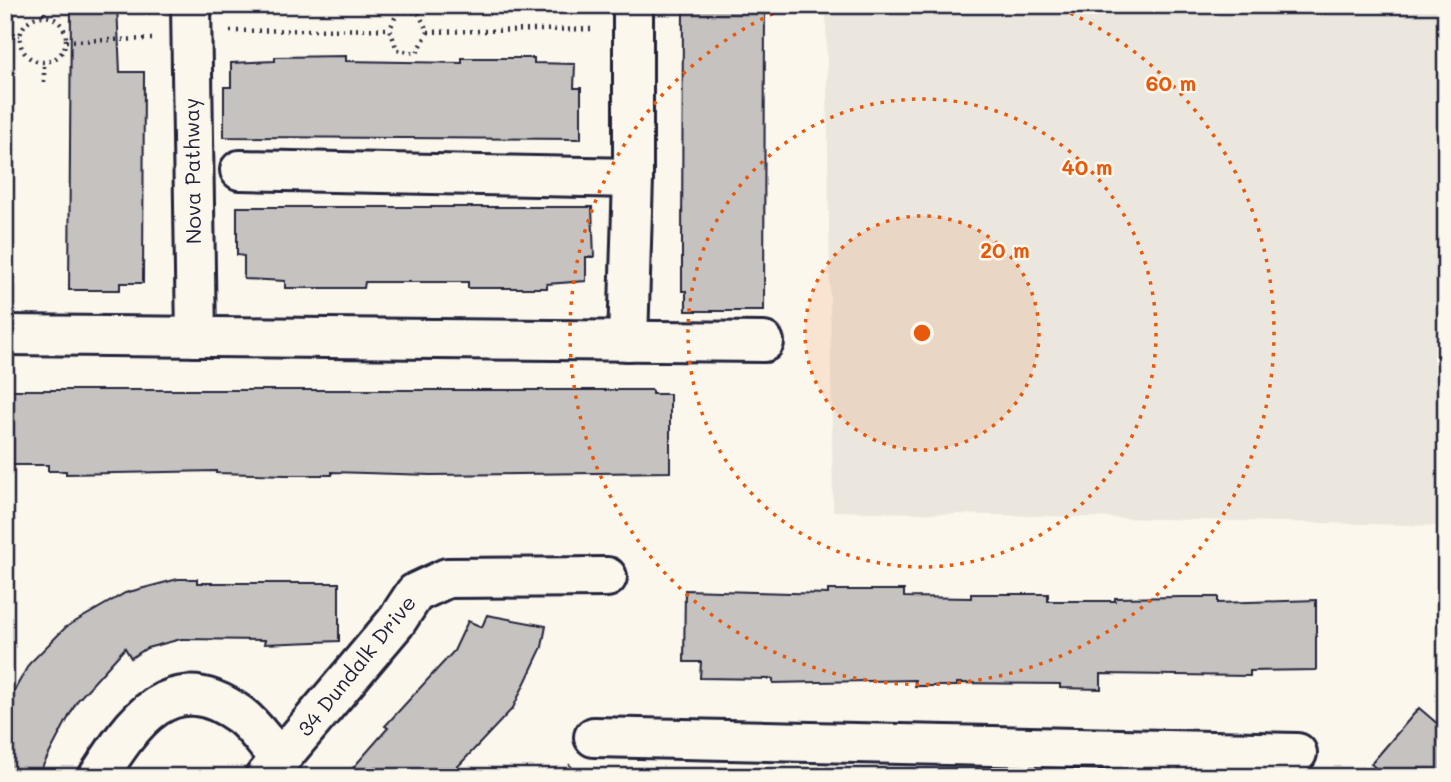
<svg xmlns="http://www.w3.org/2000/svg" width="1451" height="782" font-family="Mali,sans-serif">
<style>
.built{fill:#ebe7df}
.building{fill:#c6c2c0;stroke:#22223b;stroke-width:2}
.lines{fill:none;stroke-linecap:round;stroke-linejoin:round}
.minor-casing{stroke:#22223b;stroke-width:44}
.path{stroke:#22223b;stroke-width:4.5;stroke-dasharray:2 5;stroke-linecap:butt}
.minor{stroke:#fbf7ec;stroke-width:38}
.ring{fill:none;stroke:#e8590c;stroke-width:3.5;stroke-dasharray:3.5 7}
.labels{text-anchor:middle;stroke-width:5;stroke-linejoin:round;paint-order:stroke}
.street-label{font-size:21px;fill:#22223b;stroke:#fbf7ec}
.centre{fill:#e8590c;stroke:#fbf7ec;stroke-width:3.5}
.ring-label{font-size:21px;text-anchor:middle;font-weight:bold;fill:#e8590c;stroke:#fbf7ec;stroke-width:5;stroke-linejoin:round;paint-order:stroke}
</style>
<rect width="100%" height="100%" fill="#fbf7ec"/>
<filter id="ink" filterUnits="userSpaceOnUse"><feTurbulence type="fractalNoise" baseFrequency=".0143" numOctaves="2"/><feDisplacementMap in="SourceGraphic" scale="14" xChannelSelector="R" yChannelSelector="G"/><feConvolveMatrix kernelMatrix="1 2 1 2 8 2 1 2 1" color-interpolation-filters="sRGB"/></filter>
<g filter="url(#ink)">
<path class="built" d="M 826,5 L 1446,5 L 1446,526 L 833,511 Z"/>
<g class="building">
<path d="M 71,5 L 117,5 L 120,72 L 144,72 L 143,283 L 120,283 L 120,290 L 69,290 Z"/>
<path d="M 683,5 L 765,5 L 764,311 L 686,311 L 686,291 L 682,291 L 682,247 Z"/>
<path d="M 346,56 L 346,61 L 462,63 L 462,58 L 534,58 L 534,63 L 575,64 L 574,88 L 581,88 L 581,139 L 224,137 L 224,87 L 231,87 L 231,63 L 275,61 L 275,57 Z"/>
<path d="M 237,207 L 592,207 L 594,257 L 586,257 L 586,281 L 547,284 L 547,288 L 468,288 L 468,282 L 365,282 L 364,288 L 285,288 L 285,281 L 244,279 L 244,256 L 237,255 Z"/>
<path d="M 5,390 L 652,390 L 652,394 L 670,394 L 670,472 L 431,475 L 332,472 L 332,475 L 286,475 L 216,473 L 216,471 L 66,474 L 66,471 L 48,471 L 48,465 L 5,465 Z"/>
<path d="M 178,579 L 197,579 L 197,583 L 339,583 L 339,641 L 264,644 L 265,640 L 181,639 L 147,648 L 131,658 L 125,648 L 77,701 L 37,777 L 5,777 L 5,707 L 29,664 L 66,627 L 125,593 Z"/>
<path d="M 685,590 L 828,594 L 828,590 L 904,590 L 904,597 L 971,598 L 971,594 L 1048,594 L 1048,601 L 1115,601 L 1115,598 L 1182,597 L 1218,597 L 1218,603 L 1316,600 L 1316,670 L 1250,671 L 1250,676 L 1101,674 L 1101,689 L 1060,688 L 1060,684 L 957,683 L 957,686 L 915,686 L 915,680 L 773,683 L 773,679 L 700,678 L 701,662 L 684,662 Z"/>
<path d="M 487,615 L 546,626 L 542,647 L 513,708 L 448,777 L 345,777 L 388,728 L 385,726 L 454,651 L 468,621 L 482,627 Z"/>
<path d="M 1419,708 L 1446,731 L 1446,777 L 1386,777 L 1371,764 Z"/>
</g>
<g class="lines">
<defs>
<g id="minor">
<path d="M 191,5 L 196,337"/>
<path d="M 240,170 L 633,178"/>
<path d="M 5,335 L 764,342"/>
<path d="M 628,341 L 633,178 L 633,5"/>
<path d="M 594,737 L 1297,753"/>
<path d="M 98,777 C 132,724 170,664 240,715 C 256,727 266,745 280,759"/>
<path d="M 265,777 L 396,622 L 415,593 L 447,578 L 607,577"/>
</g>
</defs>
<use href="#minor" class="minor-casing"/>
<g class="path">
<path d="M 44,5 L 44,16"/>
<path d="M 398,11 L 418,12 L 428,32 L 417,53 L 397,50 L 390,29 Z"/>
<circle cx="43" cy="39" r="23"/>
<path d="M 230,31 L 390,29"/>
<path d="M 428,32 L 595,29"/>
<path d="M 5,37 L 20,37"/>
<path d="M 66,41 L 153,39"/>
<path d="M 44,82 L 44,63"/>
<path d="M 561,777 L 571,765"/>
</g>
<use href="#minor" class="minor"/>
</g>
</g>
<circle cx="922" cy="333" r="117" fill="#e8590c" fill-opacity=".12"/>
<g class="ring">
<circle cx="922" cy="333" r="117"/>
<circle cx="922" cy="333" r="234"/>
<path d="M1051 5A352 352 0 1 1 793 5"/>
</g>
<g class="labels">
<g class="street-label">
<text transform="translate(193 171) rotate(-91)" y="7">Nova Pathway</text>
<text transform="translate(357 666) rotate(-51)" y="7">34 Dundalk Drive</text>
</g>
</g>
<circle cx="922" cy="333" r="10" class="centre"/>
<g class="ring-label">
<text x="1171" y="91">60 m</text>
<text x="1087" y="175">40 m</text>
<text x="1005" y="258">20 m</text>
</g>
<rect width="1451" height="782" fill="none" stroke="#fbf7ec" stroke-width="28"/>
<rect x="14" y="14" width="1423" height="754" fill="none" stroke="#22223b" stroke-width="2.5" filter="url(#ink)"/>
</svg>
